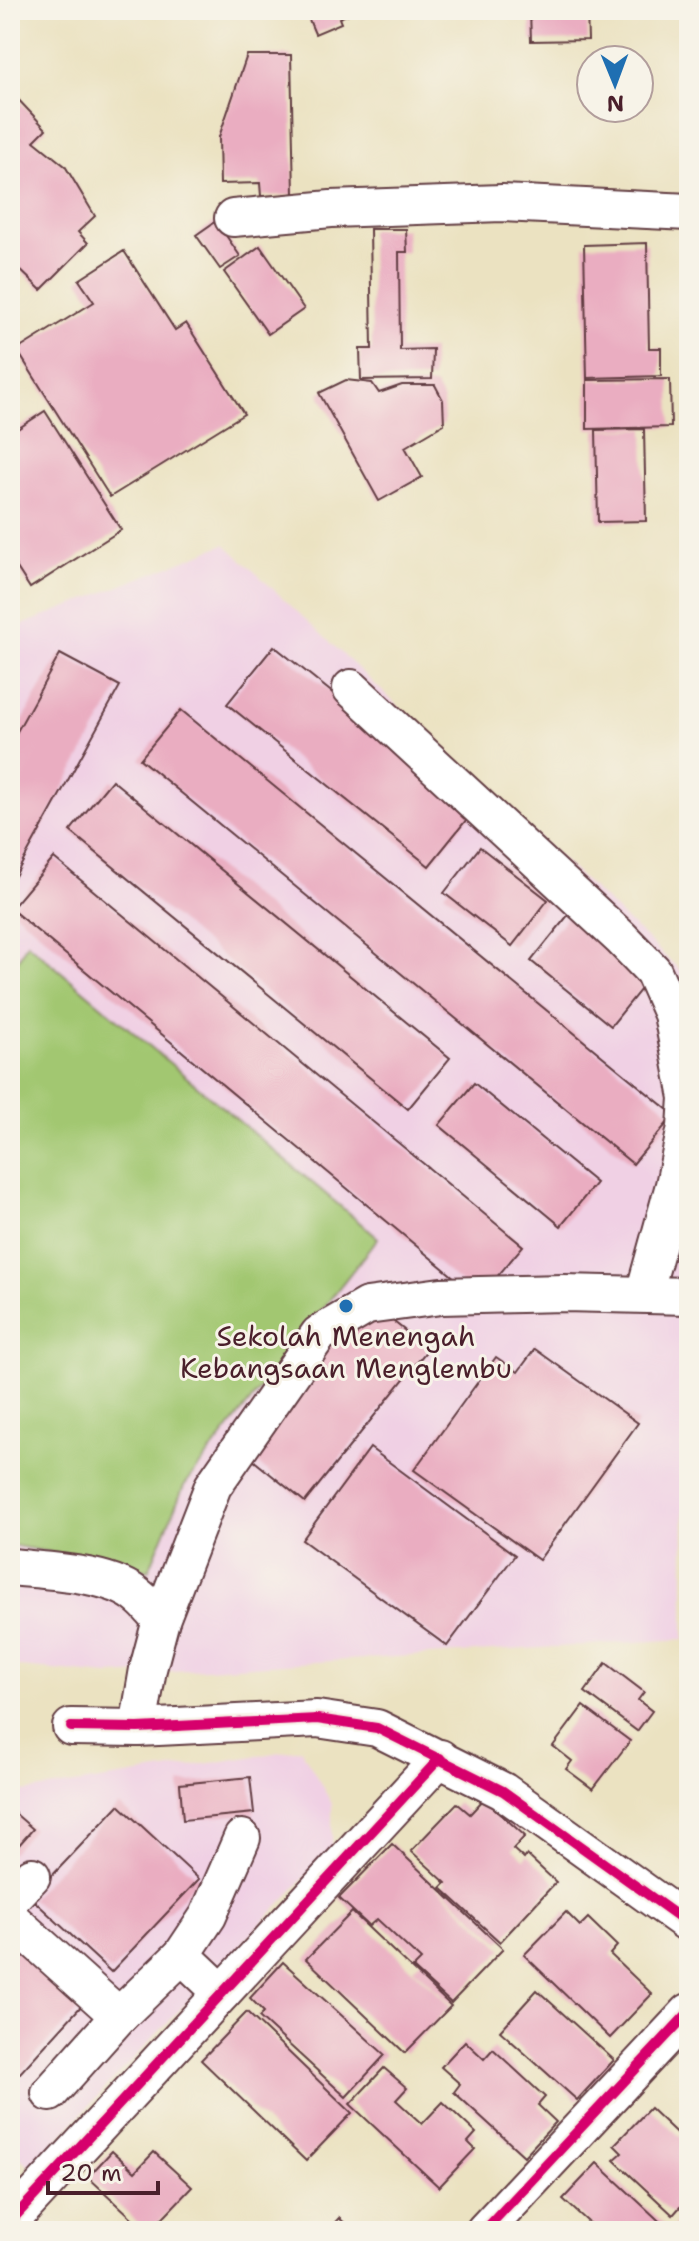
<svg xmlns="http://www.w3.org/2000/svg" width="699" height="2241" font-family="'Shantell Sans',sans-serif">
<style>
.built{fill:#f0d0e4}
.green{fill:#a2c771;stroke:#76734e;stroke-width:2}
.building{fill:#eaadc1}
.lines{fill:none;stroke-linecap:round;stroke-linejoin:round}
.minor-casing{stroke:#623c42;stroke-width:40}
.minor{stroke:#fff;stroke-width:36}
.cycleway-casing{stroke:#f7f3e8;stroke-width:15}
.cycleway{stroke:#d6006c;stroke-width:10}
.poi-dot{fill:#1f6fb2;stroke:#f7f3e8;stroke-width:3}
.labels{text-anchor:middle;stroke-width:6;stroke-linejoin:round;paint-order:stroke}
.poi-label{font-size:28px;fill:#4a1f2b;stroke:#f7f3e8}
</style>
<rect width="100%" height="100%" fill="#f7f3e8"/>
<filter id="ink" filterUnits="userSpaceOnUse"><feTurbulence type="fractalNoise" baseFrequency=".0125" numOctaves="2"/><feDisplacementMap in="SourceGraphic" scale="16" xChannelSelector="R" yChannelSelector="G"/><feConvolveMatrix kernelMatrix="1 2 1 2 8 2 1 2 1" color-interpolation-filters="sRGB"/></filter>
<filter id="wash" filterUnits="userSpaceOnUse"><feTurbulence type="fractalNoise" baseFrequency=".006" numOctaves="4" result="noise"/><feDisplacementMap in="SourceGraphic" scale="32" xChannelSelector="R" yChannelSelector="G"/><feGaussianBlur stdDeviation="1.8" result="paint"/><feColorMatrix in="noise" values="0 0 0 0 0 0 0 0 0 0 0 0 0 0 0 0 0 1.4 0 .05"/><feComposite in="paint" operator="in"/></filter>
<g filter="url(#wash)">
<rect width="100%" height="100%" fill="#ebe2c1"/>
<g class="built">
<path d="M 225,544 L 682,972 L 684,1639 L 109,1675 L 10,1666 L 10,630 Z"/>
<path d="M 301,1749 L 332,1804 L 332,1849 L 31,2167 L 10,2149 L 10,1794 Z"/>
</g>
<path class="green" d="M 27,943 L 378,1238 L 184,1486 L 149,1570 L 10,1545 L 10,974 Z"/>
<g id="blocks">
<g class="building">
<path d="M 305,10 L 358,10 L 339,18 L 341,23 L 315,34 Z"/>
<path d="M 530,10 L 587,10 L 588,40 L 531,41 Z"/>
<path d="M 247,55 L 291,55 L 294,195 L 261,196 L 260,183 L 220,184 L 219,137 Z"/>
<path d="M 14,95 L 46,129 L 34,141 L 65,166 L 95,216 L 78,232 L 88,243 L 41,290 L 10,260 L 10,102 Z"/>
<path d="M 216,221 L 240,256 L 220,269 L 196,235 Z"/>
<path d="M 370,229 L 406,229 L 407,252 L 399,252 L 400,350 L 433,349 L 432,379 L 361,380 L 360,349 L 372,349 Z"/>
<path d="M 647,243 L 649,348 L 661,348 L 661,376 L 587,378 L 584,245 Z"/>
<path d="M 260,246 L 304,309 L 268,334 L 224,272 Z"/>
<path d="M 124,251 L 175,330 L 186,323 L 244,414 L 110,497 L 17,350 L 94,302 L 79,280 Z"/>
<path d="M 670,379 L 671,427 L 587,429 L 587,380 Z"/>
<path d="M 346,380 L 372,383 L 379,393 L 402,385 L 435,385 L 443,400 L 444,424 L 405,447 L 422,477 L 379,501 L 319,393 Z"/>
<path d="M 45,411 L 121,530 L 30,588 L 10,557 L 10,434 Z"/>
<path d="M 644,429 L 646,521 L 598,522 L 596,430 Z"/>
<path d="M 274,646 L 476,808 L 429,866 L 227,704 Z"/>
<path d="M 60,654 L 120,686 L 10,885 L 10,744 Z"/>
<path d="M 181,710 L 674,1115 L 633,1164 L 140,759 Z"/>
<path d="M 112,780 L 450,1058 L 408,1109 L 70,831 Z"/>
<path d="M 480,847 L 548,900 L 512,946 L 444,893 Z"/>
<path d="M 54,858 L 523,1246 L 479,1298 L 11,909 Z"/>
<path d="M 569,914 L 650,978 L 611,1026 L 531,961 Z"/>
<path d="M 474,1083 L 596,1183 L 561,1226 L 439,1125 Z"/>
<path d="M 365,1299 L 428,1349 L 305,1502 L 242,1451 Z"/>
<path d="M 535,1349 L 638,1423 L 539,1560 L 414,1470 L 496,1357 L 518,1372 Z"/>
<path d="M 370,1448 L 515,1555 L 447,1646 L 302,1540 Z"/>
<path d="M 606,1663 L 644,1692 L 638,1700 L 652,1711 L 637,1731 L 585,1692 Z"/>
<path d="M 583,1706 L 630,1741 L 593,1789 L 566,1769 L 572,1761 L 553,1746 Z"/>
<path d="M 250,1777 L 254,1813 L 183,1820 L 180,1784 Z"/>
<path d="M 484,1799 L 525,1836 L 513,1849 L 524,1859 L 527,1855 L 556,1882 L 500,1942 L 441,1888 L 446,1883 L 411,1851 L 457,1803 L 470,1814 Z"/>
<path d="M 119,1805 L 199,1879 L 111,1972 L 31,1898 Z"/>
<path d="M 10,1809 L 33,1829 L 10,1855 Z"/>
<path d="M 392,1844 L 503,1949 L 451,2003 L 413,1968 L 421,1960 L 377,1919 L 369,1926 L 339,1898 Z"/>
<path d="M 352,1912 L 451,2006 L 405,2053 L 306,1959 Z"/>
<path d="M 566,1912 L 580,1926 L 588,1918 L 617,1946 L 610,1954 L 652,1994 L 610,2038 L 524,1955 Z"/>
<path d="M 10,1936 L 84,2003 L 10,2084 Z"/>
<path d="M 283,1962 L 385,2055 L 346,2097 L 259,2017 L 264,2012 L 250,1998 Z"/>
<path d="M 537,1990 L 614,2060 L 577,2100 L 500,2031 Z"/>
<path d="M 247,2012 L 352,2113 L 306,2161 L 201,2060 Z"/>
<path d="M 465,2041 L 484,2059 L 493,2049 L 545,2097 L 538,2105 L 556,2122 L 524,2156 L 454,2092 L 460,2084 L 441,2067 Z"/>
<path d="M 384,2068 L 407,2088 L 396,2100 L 422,2124 L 443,2102 L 476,2133 L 468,2142 L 475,2149 L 439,2187 L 350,2104 Z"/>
<path d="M 650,2108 L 689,2145 L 689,2215 L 680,2207 L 673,2215 L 614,2160 L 622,2153 L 614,2145 Z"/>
<path d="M 112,2151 L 135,2172 L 154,2152 L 192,2187 L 150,2231 L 146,2231 L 88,2177 Z"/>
<path d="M 597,2163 L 670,2231 L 678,2221 L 689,2231 L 598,2231 L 563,2199 Z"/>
<path d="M 339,2218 L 354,2231 L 327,2231 Z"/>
</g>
</g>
</g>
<g filter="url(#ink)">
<use href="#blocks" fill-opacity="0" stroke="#623c42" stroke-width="2"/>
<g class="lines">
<defs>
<g id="minor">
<path d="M 233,218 L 331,209 L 502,203 L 689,212"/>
<path d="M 351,688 L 621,938 L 653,971 L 672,1014 L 688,1098 L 686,1127 L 674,1185 L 644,1294"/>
<path d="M 10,1567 C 46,1571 111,1572 139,1597 C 147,1603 154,1613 161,1620"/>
<path d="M 71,1727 L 138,1728 L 317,1719 L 377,1728 L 503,1791 L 689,1924"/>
<path d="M 138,1728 L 148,1669 L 161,1620 L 213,1486 L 319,1334 L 367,1306 L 441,1296 L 564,1293 L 689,1296"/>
<path d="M 10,1899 L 32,1876"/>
<path d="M 10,1918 L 119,2016"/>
<path d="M 222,1993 L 182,1955 L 208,1916 L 242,1838"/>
<path d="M 50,2093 L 119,2016 L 182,1955"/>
<path d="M 10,2222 L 440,1758"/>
<path d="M 484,2231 L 689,2012"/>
</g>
</defs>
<use href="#minor" class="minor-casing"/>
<use href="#minor" class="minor"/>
<defs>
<g id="cycleway">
<path d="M 71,1727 L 138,1728 L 317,1719 L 377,1728 L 503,1791 L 689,1924"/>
<path d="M 10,2222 L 440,1758"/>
<path d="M 484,2231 L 689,2012"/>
</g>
</defs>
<use href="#cycleway" class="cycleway-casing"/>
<use href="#cycleway" class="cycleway"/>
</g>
</g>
<circle class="poi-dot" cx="346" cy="1306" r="8"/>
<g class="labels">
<g class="poi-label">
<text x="346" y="1346">Sekolah Menengah<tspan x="346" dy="32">Kebangsaan Menglembu</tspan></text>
</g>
</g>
<rect width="699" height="2241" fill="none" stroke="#f7f3e8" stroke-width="40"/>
<g transform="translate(615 84) rotate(179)"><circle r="38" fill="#f7f3e8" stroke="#b29e9c" stroke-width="2"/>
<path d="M0-6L14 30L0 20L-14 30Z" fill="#1f6fb2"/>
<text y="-12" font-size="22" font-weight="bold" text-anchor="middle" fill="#4a1f2b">N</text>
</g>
<path d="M48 2181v12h110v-12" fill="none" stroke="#4a1f2b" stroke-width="4"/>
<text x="60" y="2181" font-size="24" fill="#4a1f2b" stroke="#f7f3e8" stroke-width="6" paint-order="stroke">20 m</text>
</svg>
